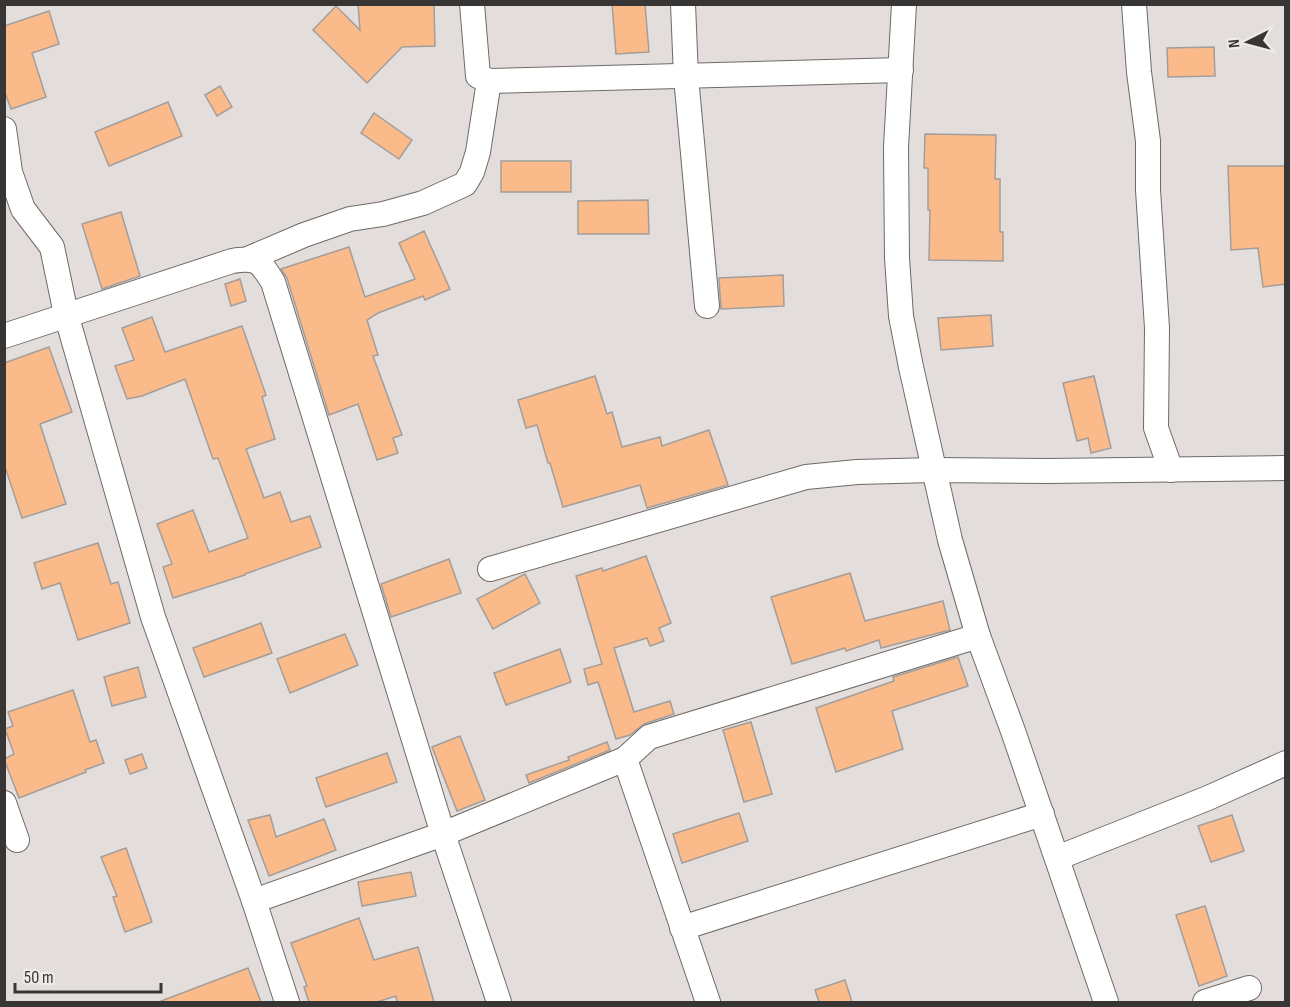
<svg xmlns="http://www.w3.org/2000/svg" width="1290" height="1007" font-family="'Sofia Sans Condensed',sans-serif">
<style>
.building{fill:#fbba8a;stroke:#a39e9b;stroke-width:1.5}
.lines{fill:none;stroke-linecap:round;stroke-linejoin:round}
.minor-casing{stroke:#6e6a66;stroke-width:26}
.minor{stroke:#fff;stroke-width:24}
</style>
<rect width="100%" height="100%" fill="#e3dedb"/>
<g class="building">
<path d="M 358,4 L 434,4 L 435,46 L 402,47 L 367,83 L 313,30 L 336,6 L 360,30 Z"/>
<path d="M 612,4 L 645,4 L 649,52 L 616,54 Z"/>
<path d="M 49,11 L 59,44 L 32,53 L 46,97 L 11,109 L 4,90 L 4,26 Z"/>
<path d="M 1214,47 L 1215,76 L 1168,77 L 1167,48 Z"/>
<path d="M 220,86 L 232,107 L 217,116 L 205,95 Z"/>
<path d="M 168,102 L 182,136 L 109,166 L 95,132 Z"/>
<path d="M 374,113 L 412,140 L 399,159 L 361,133 Z"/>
<path d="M 925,134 L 996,135 L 995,179 L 1000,179 L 1000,232 L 1003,232 L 1003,261 L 929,260 L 930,210 L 928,210 L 928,168 L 924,168 Z"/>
<rect x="501" y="161" width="70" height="31"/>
<path d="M 1228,166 L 1286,166 L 1286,284 L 1263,287 L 1258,248 L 1231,250 Z"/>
<path d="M 648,200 L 649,234 L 578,234 L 578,201 Z"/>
<path d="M 121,212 L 140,276 L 102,289 L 82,224 Z"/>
<path d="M 424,231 L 450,289 L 425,300 L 423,296 L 378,313 L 367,320 L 378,355 L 373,356 L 402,435 L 393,438 L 398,453 L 377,460 L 358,404 L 329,415 L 287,278 L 281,269 L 349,247 L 365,297 L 415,279 L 399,243 Z"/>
<path d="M 783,275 L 784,306 L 721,309 L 719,278 Z"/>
<path d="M 240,279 L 246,301 L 231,306 L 225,284 Z"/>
<path d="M 991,315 L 993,346 L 941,350 L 938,318 Z"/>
<path d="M 152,317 L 165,352 L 242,326 L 266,395 L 262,397 L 275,439 L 246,449 L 264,498 L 280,492 L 291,522 L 310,516 L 321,547 L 245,574 L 245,575 L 173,598 L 163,567 L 172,564 L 157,524 L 193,510 L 209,552 L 248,538 L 218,458 L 213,459 L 185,379 L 142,396 L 127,399 L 115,366 L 134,360 L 122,328 Z"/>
<path d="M 49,347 L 72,412 L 40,424 L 66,504 L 22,518 L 4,464 L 4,363 Z"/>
<path d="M 595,376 L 607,414 L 612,412 L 622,447 L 660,437 L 662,446 L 709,430 L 728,485 L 647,508 L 640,485 L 563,507 L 550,463 L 548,463 L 537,425 L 526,428 L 518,400 Z"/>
<path d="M 1094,376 L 1111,448 L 1091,453 L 1088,438 L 1077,441 L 1063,383 Z"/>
<path d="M 98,543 L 111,584 L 118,582 L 130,623 L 78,640 L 60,583 L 42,589 L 34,563 Z"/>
<path d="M 646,556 L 671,623 L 659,628 L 664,641 L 650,646 L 647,638 L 614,648 L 634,712 L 670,701 L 674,714 L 644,724 L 630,735 L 616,739 L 598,682 L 588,685 L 584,669 L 602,664 L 576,576 L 602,568 L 603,571 Z"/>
<path d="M 449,559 L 461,593 L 391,617 L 381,584 Z"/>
<path d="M 850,573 L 865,621 L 943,601 L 950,630 L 881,648 L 879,640 L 846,651 L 845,648 L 792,664 L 771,597 Z"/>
<path d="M 525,574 L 540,603 L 493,629 L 477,599 Z"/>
<path d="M 261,623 L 272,653 L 204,677 L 193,648 Z"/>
<path d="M 345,634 L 358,665 L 290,693 L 277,659 Z"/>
<path d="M 560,649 L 571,682 L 506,705 L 494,673 Z"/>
<path d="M 958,657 L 968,686 L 892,711 L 903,749 L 836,772 L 816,708 L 894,681 L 893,677 Z"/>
<path d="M 138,667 L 146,697 L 112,706 L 104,677 Z"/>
<path d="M 73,690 L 90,742 L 96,740 L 104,763 L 85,770 L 86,772 L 19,798 L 4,759 L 14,754 L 5,729 L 13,726 L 8,712 Z"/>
<path d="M 751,722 L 772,794 L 744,802 L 723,730 Z"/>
<path d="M 460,736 L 485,800 L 457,811 L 432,747 Z"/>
<path d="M 607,742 L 610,750 L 529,783 L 526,775 L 569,760 L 568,757 Z"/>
<path d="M 387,753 L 397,782 L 326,807 L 316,778 Z"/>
<path d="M 142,754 L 147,768 L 130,774 L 125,760 Z"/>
<path d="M 739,813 L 748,841 L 682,863 L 673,834 Z"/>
<path d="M 270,815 L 276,837 L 324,819 L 336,850 L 269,876 L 248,820 Z"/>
<path d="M 1232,815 L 1244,851 L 1211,862 L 1198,826 Z"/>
<path d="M 126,848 L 152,922 L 125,932 L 113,897 L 117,896 L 101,857 Z"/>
<path d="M 411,872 L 416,896 L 362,906 L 358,882 Z"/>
<path d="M 1205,906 L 1227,976 L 1199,986 L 1176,915 Z"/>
<path d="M 359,918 L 374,960 L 418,947 L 434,1002 L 397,1002 L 396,996 L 377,1002 L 309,1002 L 304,987 L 307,986 L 291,943 Z"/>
<path d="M 248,968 L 261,1002 L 161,1002 L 161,1001 Z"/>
<path d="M 845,980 L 852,1002 L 819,1002 L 815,990 Z"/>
</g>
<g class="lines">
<defs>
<g id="minor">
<path d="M 472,4 L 478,76 L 489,81 L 901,70"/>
<path d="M 683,4 L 686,77 L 707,306"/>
<path d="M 904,4 L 896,147 L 897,258 L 901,316 L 911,367 L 950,540 L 978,636 L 1013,731 L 1106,1002"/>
<path d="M 1134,4 L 1139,72 L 1148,141 L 1148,190 L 1157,328 L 1156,428 L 1171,470"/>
<path d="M 4,129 L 10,172 L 23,209 L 52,247 L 66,314 L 153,617 L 254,901 L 287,1002"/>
<path d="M 250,258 L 304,235 L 350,219 L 383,214 L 423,203 L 465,184 L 472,172 L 478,152 L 489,81"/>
<path d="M 4,336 L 232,261 C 257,257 260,261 273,282 L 443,834 L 499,1002"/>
<path d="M 490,569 L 806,477 L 857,472 L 933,470 L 1047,471 L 1286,468"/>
<path d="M 4,803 L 17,840"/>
<path d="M 1057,858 L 1208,798 L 1286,763"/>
<path d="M 254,901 L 443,834 L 625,759"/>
<path d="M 682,928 L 1042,814"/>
<path d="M 708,1002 L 625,759 L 649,737 L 978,636"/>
<path d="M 1205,1002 L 1249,988"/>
</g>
</defs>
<use href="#minor" class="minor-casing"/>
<use href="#minor" class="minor"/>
</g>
<rect width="1290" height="1007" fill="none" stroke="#383635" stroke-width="12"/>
<g transform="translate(1248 42) rotate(264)" stroke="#f0ebe8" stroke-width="4.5" paint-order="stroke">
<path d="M0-4.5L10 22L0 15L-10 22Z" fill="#383635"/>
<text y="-9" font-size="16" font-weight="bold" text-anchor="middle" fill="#383635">N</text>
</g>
<path d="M15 983v9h146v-9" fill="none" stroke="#383635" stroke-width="3"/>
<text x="24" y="983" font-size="18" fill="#383635" stroke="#f0ebe8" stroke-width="4.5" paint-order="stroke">50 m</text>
</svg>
